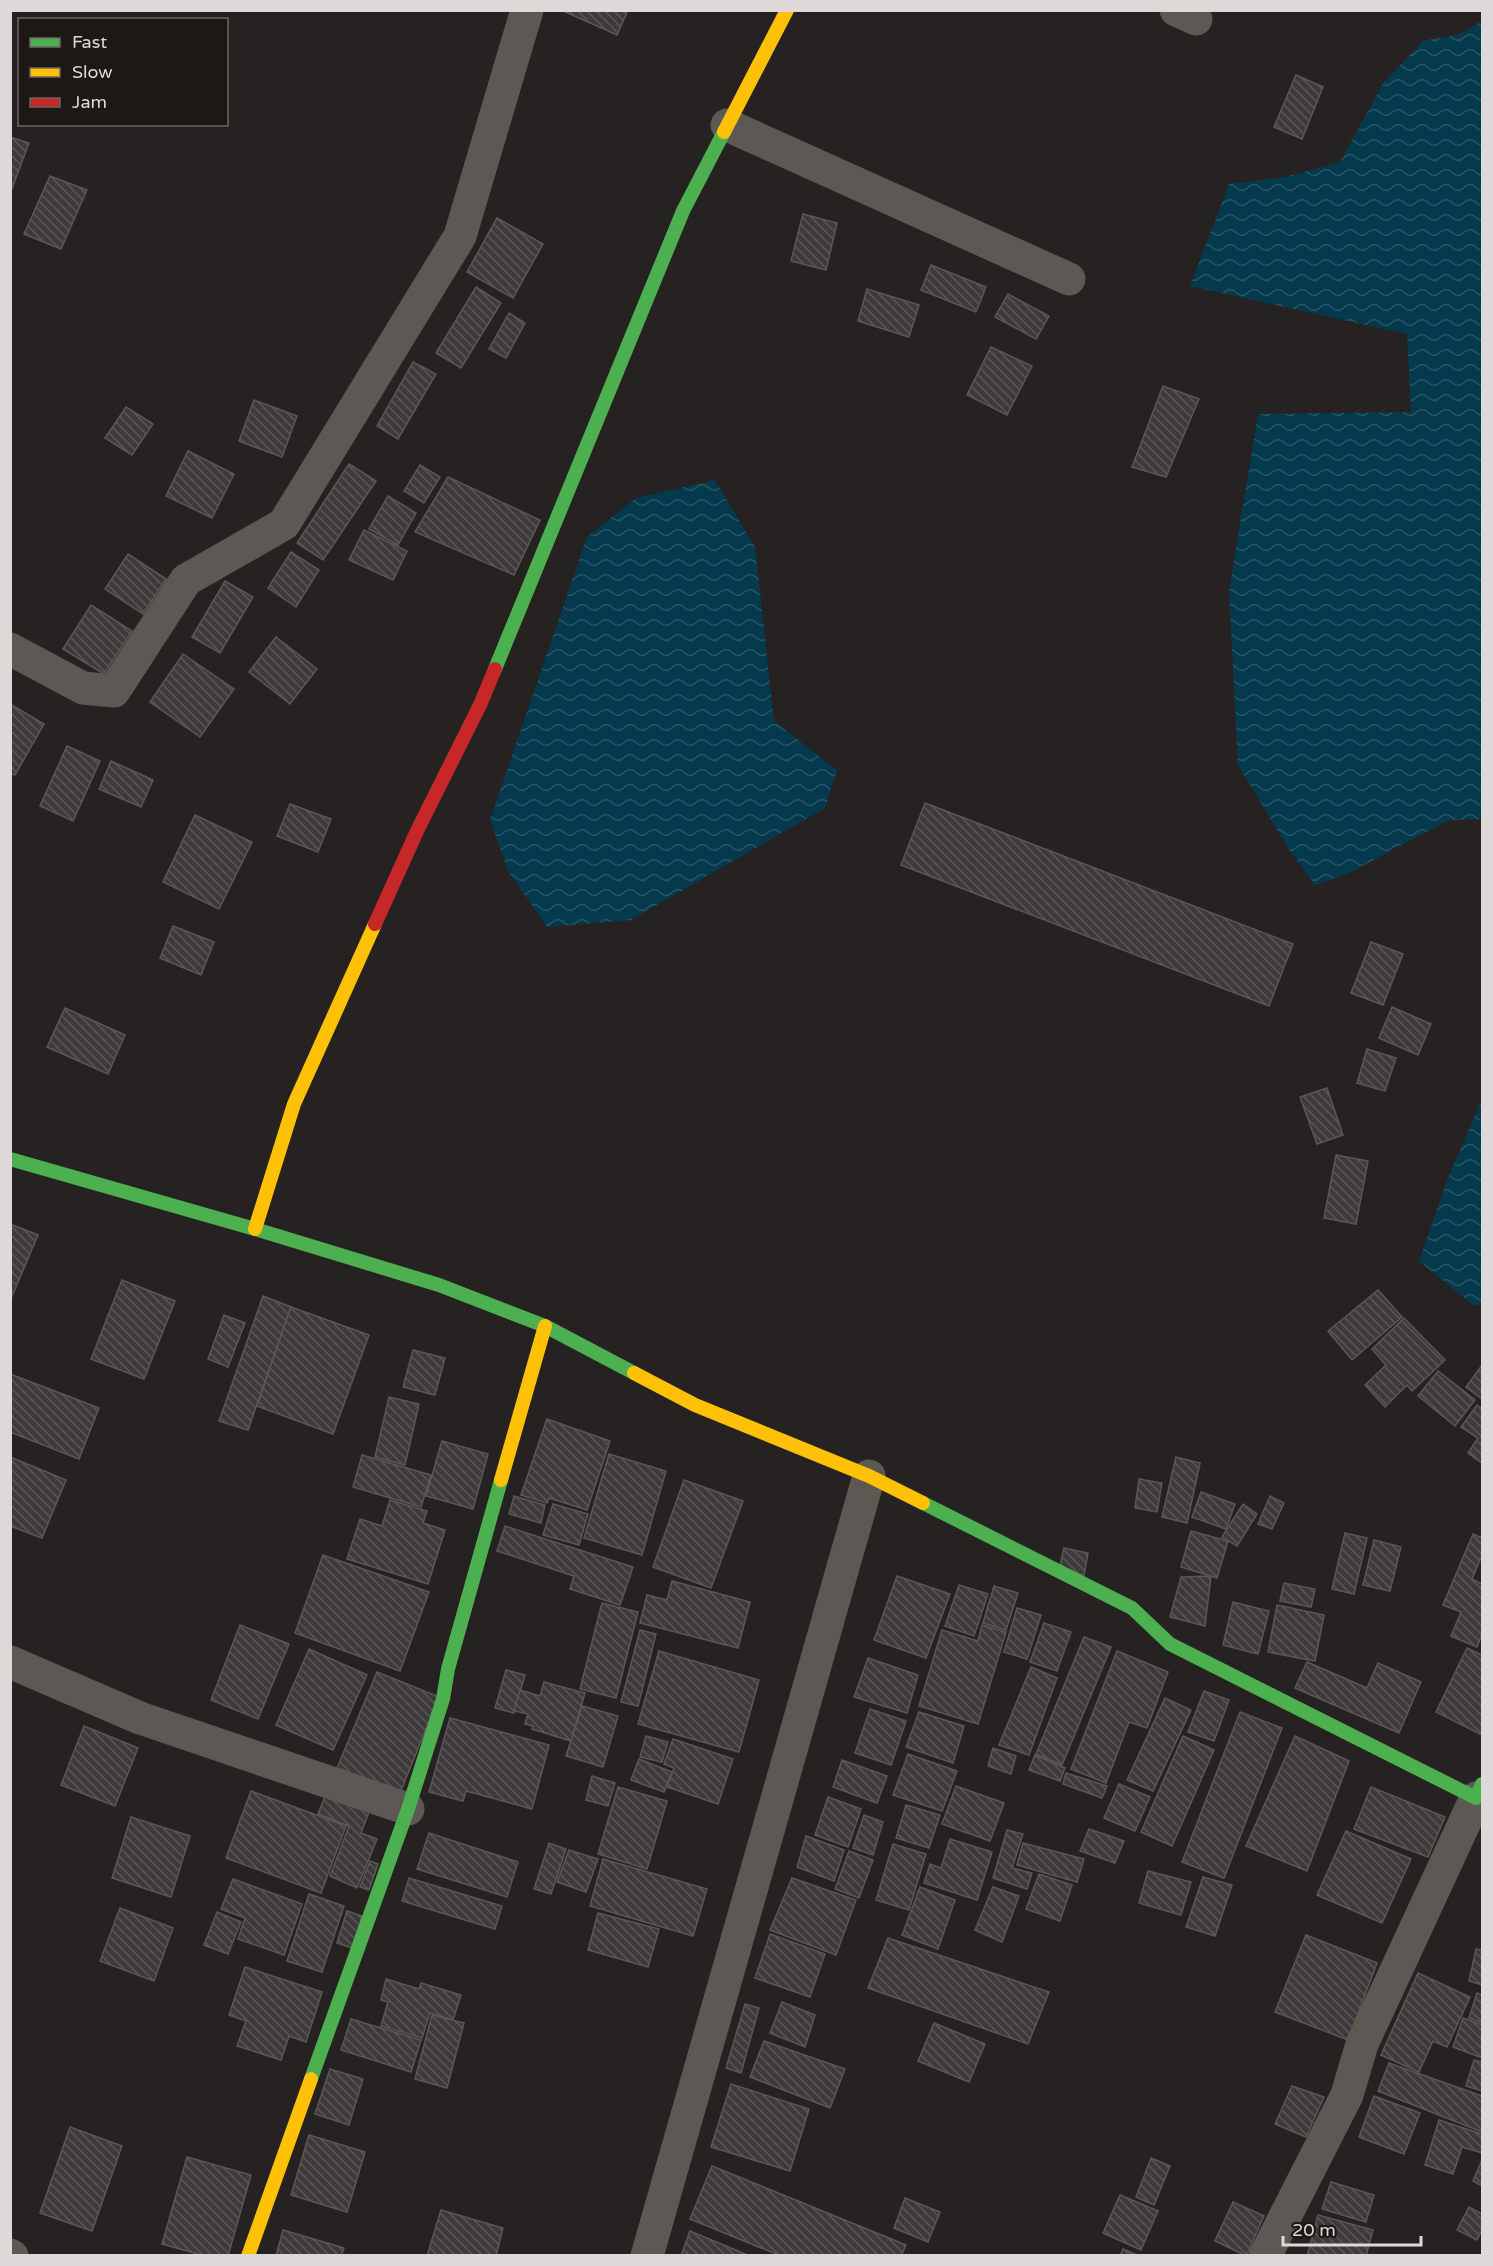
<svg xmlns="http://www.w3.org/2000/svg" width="1493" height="2266" font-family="'Varela Round',sans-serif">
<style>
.water{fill:url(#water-waves)}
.building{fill:url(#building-back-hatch);stroke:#5a5757;stroke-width:1.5}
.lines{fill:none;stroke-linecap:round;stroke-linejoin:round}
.street{stroke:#5c5853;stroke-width:33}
.fast{stroke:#4caf50;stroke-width:14}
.slow{stroke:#ffc107;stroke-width:14}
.jam{stroke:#c62828;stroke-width:14}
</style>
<defs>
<pattern id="water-waves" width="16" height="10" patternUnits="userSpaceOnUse" patternTransform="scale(1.5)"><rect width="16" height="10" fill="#05394d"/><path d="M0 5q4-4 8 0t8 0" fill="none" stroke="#295566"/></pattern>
<pattern id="building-back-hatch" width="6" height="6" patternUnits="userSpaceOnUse" patternTransform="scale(1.5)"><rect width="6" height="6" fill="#3e3a3b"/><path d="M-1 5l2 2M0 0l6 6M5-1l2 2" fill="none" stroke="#595657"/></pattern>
</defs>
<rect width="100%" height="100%" fill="#262221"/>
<g class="water">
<path d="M 1482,21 L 1482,819 L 1449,820 L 1347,874 L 1315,885 L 1290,851 L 1238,765 L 1229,591 L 1258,414 L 1411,412 L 1407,334 L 1190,286 L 1229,184 L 1285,177 L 1340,162 L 1384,82 L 1423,41 L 1460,34 Z"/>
<path d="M 715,480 L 755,547 L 774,721 L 837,770 L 825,808 L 631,920 L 547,927 L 508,871 L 490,820 L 587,537 L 636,498 Z"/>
<path d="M 1482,1099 L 1482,1304 L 1474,1306 L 1419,1261 L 1448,1178 Z"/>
</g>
<g class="building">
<path d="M 561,10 L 628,10 L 617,35 Z"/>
<path d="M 1296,75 L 1323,87 L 1302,139 L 1274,127 Z"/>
<path d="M 10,137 L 29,143 L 10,194 Z"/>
<path d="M 50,176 L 87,190 L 61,249 L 24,234 Z"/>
<path d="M 803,214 L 837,223 L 826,270 L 791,261 Z"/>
<path d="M 497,218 L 543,244 L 513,298 L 467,272 Z"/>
<path d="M 931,265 L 986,287 L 976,312 L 921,290 Z"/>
<path d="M 476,287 L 501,303 L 461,368 L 436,353 Z"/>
<path d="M 867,289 L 919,305 L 909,337 L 858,321 Z"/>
<path d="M 1008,294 L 1049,316 L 1036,339 L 995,317 Z"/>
<path d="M 509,313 L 525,323 L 506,358 L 489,349 Z"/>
<path d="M 991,347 L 1032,366 L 1007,415 L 967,395 Z"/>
<path d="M 413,362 L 436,374 L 398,439 L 377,426 Z"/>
<path d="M 1163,386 L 1199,399 L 1166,477 L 1132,467 Z"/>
<path d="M 254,400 L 297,416 L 282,457 L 239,441 Z"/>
<path d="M 126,407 L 153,424 L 132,455 L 105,438 Z"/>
<path d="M 188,451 L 234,474 L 212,518 L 166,496 Z"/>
<path d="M 349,464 L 376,481 L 323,560 L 297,543 Z"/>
<path d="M 420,465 L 440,477 L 424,503 L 404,491 Z"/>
<path d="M 448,477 L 540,520 L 514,575 L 415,532 Z"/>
<path d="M 388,496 L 416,513 L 398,545 L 369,529 Z"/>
<path d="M 364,530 L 407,551 L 393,580 L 349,560 Z"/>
<path d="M 291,552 L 319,570 L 296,607 L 268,588 Z"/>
<path d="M 128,554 L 166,579 L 143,614 L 105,589 Z"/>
<path d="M 225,581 L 253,597 L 220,653 L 192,637 Z"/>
<path d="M 91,605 L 132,631 L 104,674 L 63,649 Z"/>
<path d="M 276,637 L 317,669 L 290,704 L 249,672 Z"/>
<path d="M 183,654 L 234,689 L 200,737 L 150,702 Z"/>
<path d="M 10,704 L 44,724 L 15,775 L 10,773 Z"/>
<path d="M 67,746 L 100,761 L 73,821 L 40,806 Z"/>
<path d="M 111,761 L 153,780 L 141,807 L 99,789 Z"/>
<path d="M 925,803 L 1293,944 L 1269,1006 L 901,865 Z"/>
<path d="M 290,804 L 331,819 L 318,852 L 277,836 Z"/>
<path d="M 195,815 L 252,842 L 219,909 L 163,882 Z"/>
<path d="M 173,926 L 214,942 L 201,975 L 160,958 Z"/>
<path d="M 1371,942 L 1403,954 L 1383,1005 L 1351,993 Z"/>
<path d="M 1392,1007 L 1431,1024 L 1418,1055 L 1379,1038 Z"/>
<path d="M 65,1008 L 125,1035 L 108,1074 L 47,1047 Z"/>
<path d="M 1367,1049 L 1396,1058 L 1385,1091 L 1357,1083 Z"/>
<path d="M 1327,1088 L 1343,1135 L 1317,1144 L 1300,1097 Z"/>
<path d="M 1336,1155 L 1368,1161 L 1356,1224 L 1324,1218 Z"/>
<path d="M 10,1224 L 38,1235 L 10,1301 Z"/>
<path d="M 122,1280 L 175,1301 L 144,1379 L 91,1359 Z"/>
<path d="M 1378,1290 L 1402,1317 L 1352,1360 L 1328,1331 Z"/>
<path d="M 263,1296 L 291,1307 L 248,1430 L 219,1421 Z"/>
<path d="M 291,1307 L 369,1335 L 333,1434 L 257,1406 Z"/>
<path d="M 224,1315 L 245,1323 L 228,1367 L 208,1359 Z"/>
<path d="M 1404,1318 L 1445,1360 L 1412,1391 L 1407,1385 L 1385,1407 L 1365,1385 L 1386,1365 L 1372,1349 Z"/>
<path d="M 413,1350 L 445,1358 L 435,1395 L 403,1387 Z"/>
<path d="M 1482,1365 L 1482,1399 L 1466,1387 Z"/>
<path d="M 1438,1371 L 1475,1400 L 1455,1426 L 1418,1396 Z"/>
<path d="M 10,1374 L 99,1408 L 79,1459 L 10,1432 Z"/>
<path d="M 389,1397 L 419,1404 L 405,1465 L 375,1457 Z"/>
<path d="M 1477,1405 L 1482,1409 L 1482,1463 L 1468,1453 L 1478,1438 L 1461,1427 Z"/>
<path d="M 547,1419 L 610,1441 L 587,1510 L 549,1498 L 547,1503 L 521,1495 Z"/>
<path d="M 442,1441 L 488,1454 L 473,1509 L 426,1496 Z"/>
<path d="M 609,1454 L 666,1471 L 642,1555 L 584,1538 Z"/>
<path d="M 362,1455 L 431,1475 L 421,1507 L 353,1487 Z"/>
<path d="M 10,1457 L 66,1480 L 42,1538 L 10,1526 Z"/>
<path d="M 1176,1457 L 1200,1463 L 1187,1523 L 1162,1517 Z"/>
<path d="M 1139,1479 L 1162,1483 L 1157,1512 L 1135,1508 Z"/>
<path d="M 684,1480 L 743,1501 L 711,1588 L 653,1567 Z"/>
<path d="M 1201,1492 L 1235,1504 L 1226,1529 L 1192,1517 Z"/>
<path d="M 514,1496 L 545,1505 L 541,1523 L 509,1514 Z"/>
<path d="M 1270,1496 L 1284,1503 L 1272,1529 L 1258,1524 Z"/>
<path d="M 390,1500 L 427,1511 L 423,1523 L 445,1530 L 428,1584 L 347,1559 L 360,1519 L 382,1526 Z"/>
<path d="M 553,1504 L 588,1514 L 579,1545 L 543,1535 Z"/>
<path d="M 1243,1504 L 1257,1514 L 1237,1546 L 1222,1537 Z"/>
<path d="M 505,1526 L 633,1567 L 620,1605 L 570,1589 L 574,1576 L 497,1551 Z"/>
<path d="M 1191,1531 L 1228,1541 L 1217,1578 L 1181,1567 Z"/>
<path d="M 1345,1533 L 1367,1538 L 1354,1594 L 1332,1589 Z"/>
<path d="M 1473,1534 L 1482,1538 L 1482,1555 L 1472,1579 L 1482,1584 L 1482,1634 L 1477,1647 L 1451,1636 L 1461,1612 L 1443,1605 Z"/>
<path d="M 1374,1540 L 1401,1547 L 1390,1591 L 1363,1585 Z"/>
<path d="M 1064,1548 L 1088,1553 L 1084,1575 L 1059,1570 Z"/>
<path d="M 323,1555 L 429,1592 L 400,1671 L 295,1633 Z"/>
<path d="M 897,1576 L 950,1594 L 926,1658 L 874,1640 Z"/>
<path d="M 1211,1576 L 1205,1626 L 1170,1617 L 1181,1577 Z"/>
<path d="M 672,1581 L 750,1602 L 738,1648 L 640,1623 L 647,1595 L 667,1600 Z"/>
<path d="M 1284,1583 L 1315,1589 L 1311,1607 L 1280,1601 Z"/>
<path d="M 959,1585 L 988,1594 L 974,1636 L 945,1626 Z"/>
<path d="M 994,1586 L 1018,1593 L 1006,1630 L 983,1623 Z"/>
<path d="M 1233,1602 L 1269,1611 L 1258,1654 L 1223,1645 Z"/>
<path d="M 602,1603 L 638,1612 L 616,1698 L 580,1689 Z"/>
<path d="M 1277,1605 L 1324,1615 L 1315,1661 L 1268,1652 Z"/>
<path d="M 1017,1608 L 1041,1615 L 1027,1659 L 1004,1652 Z"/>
<path d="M 1044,1623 L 1071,1632 L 1057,1671 L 1030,1662 Z"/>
<path d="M 240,1625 L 289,1644 L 258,1719 L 211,1700 Z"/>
<path d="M 982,1625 L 1006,1632 L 978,1724 L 919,1706 L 942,1630 L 978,1641 Z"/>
<path d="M 640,1630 L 656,1634 L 638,1706 L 621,1702 Z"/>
<path d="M 1084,1637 L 1111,1647 L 1062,1765 L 1036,1754 Z"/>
<path d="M 1467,1648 L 1482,1655 L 1482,1735 L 1436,1712 Z"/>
<path d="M 309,1649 L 367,1675 L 333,1750 L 276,1725 Z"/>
<path d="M 659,1651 L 759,1680 L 739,1752 L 638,1724 Z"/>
<path d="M 1117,1651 L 1168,1672 L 1147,1728 L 1129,1722 L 1106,1783 L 1071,1769 Z"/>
<path d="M 868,1658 L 918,1675 L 907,1713 L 854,1697 Z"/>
<path d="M 1307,1662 L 1367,1688 L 1378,1663 L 1421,1682 L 1399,1733 L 1295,1688 Z"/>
<path d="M 1031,1667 L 1057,1678 L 1029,1755 L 999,1745 Z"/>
<path d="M 506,1670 L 525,1675 L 514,1713 L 495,1708 Z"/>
<path d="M 377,1672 L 439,1697 L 400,1793 L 337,1768 Z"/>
<path d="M 544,1682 L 585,1693 L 571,1741 L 532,1729 L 533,1726 L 525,1724 L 528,1714 L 514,1711 L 520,1690 L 540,1696 Z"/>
<path d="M 1204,1691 L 1229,1700 L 1214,1741 L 1188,1732 Z"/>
<path d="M 1165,1698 L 1191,1710 L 1153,1791 L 1127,1780 Z"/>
<path d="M 582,1706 L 618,1716 L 603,1767 L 566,1756 Z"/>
<path d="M 870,1709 L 906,1721 L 891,1765 L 855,1753 Z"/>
<path d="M 919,1712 L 964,1726 L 953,1763 L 906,1747 Z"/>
<path d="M 1240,1712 L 1282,1728 L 1224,1878 L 1182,1862 Z"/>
<path d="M 450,1718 L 549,1745 L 532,1809 L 466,1791 L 463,1801 L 429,1792 Z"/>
<path d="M 84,1726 L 138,1748 L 115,1806 L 61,1785 Z"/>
<path d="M 646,1736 L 668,1742 L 662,1762 L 640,1757 Z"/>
<path d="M 1183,1736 L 1214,1750 L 1172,1846 L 1141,1832 Z"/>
<path d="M 1295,1736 L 1349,1761 L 1307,1871 L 1246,1846 Z"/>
<path d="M 673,1739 L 733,1759 L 718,1804 L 667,1787 L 674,1768 L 664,1764 Z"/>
<path d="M 993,1748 L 1016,1756 L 1011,1774 L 988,1766 Z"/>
<path d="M 908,1754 L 957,1771 L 942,1811 L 893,1795 Z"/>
<path d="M 1035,1755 L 1065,1768 L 1060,1781 L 1029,1770 Z"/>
<path d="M 639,1759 L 672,1772 L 664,1792 L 631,1780 Z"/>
<path d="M 842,1760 L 887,1776 L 877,1803 L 833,1787 Z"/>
<path d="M 1066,1773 L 1107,1786 L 1102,1798 L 1063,1784 Z"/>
<path d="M 592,1776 L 615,1783 L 608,1806 L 586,1800 Z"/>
<path d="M 1119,1784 L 1150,1797 L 1135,1831 L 1104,1818 Z"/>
<path d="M 956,1786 L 1004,1803 L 990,1841 L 942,1824 Z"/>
<path d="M 618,1787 L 667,1801 L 647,1869 L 598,1854 Z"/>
<path d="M 1371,1787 L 1445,1817 L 1428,1857 L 1354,1829 Z"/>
<path d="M 251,1791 L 346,1826 L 321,1893 L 226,1858 Z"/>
<path d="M 326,1794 L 369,1812 L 361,1833 L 377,1839 L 357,1888 L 330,1876 L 349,1826 L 318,1814 Z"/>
<path d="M 828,1797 L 861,1809 L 848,1847 L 815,1835 Z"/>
<path d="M 906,1805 L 940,1815 L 929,1848 L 896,1838 Z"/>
<path d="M 864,1815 L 883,1822 L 873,1855 L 853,1848 Z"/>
<path d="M 131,1817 L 190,1836 L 171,1897 L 112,1878 Z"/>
<path d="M 1089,1829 L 1124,1841 L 1115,1863 L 1080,1851 Z"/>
<path d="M 1007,1830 L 1023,1834 L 1012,1868 L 1032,1873 L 1027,1889 L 993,1878 Z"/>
<path d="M 1346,1831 L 1411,1859 L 1382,1923 L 1317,1895 Z"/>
<path d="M 429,1833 L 518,1862 L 507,1897 L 417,1869 Z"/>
<path d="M 806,1836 L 844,1850 L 834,1881 L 797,1867 Z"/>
<path d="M 950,1839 L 992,1852 L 977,1900 L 924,1883 L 930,1864 L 941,1868 Z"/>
<path d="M 549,1843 L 566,1849 L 551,1894 L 534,1889 Z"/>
<path d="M 1023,1843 L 1084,1859 L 1077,1882 L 1017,1865 Z"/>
<path d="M 893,1844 L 926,1854 L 909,1910 L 876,1900 Z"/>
<path d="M 569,1850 L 598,1859 L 586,1892 L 557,1882 Z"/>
<path d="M 849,1851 L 873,1860 L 859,1898 L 835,1889 Z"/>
<path d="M 603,1859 L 707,1889 L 693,1936 L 590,1906 Z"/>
<path d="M 370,1861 L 378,1864 L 369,1890 L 360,1887 Z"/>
<path d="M 1148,1871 L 1191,1882 L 1181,1915 L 1139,1903 Z"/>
<path d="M 1039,1874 L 1072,1885 L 1060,1921 L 1026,1909 Z"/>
<path d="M 1203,1877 L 1232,1885 L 1215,1936 L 1186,1927 Z"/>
<path d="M 409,1878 L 502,1906 L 495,1929 L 402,1901 Z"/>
<path d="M 792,1878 L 856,1900 L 836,1955 L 770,1930 Z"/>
<path d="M 233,1879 L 302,1904 L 284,1955 L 238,1939 L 245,1918 L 221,1909 Z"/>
<path d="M 920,1887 L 955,1900 L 938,1949 L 902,1935 Z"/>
<path d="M 993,1887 L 1019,1896 L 1002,1942 L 975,1930 Z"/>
<path d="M 309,1894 L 344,1906 L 322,1972 L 287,1961 Z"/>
<path d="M 120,1908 L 173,1928 L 154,1981 L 100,1961 Z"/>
<path d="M 347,1911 L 362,1916 L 352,1948 L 337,1943 Z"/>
<path d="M 217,1912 L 241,1922 L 228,1954 L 204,1945 Z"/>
<path d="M 598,1913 L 659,1929 L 648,1967 L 588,1950 Z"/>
<path d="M 770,1934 L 825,1954 L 810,1997 L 755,1978 Z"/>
<path d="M 1306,1935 L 1377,1963 L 1348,2040 L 1275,2012 Z"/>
<path d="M 888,1938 L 1049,1992 L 1028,2044 L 868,1988 Z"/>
<path d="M 1476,1949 L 1482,1950 L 1482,1985 L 1469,1981 Z"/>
<path d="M 245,1967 L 322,1992 L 306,2042 L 289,2036 L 281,2060 L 237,2046 L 246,2021 L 229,2015 Z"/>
<path d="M 1418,1973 L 1470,1997 L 1447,2047 L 1433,2041 L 1419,2072 L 1381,2055 Z"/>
<path d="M 386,1979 L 419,1989 L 421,1983 L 461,1995 L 453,2020 L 430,2013 L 422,2038 L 381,2026 L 388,2002 L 381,2000 Z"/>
<path d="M 1477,1993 L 1482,1995 L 1482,2023 L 1469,2018 Z"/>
<path d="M 782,2002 L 815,2015 L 805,2047 L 770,2033 Z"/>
<path d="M 745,2004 L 759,2008 L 741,2073 L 726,2068 Z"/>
<path d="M 432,2015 L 464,2023 L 447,2088 L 415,2079 Z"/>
<path d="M 1463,2018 L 1482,2025 L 1482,2058 L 1453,2047 Z"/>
<path d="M 351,2019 L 421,2040 L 411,2072 L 341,2050 Z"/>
<path d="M 934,2023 L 985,2044 L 969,2082 L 918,2061 Z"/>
<path d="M 764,2041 L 845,2069 L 830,2108 L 750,2077 Z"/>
<path d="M 1474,2060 L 1482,2062 L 1482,2091 L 1466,2086 Z"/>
<path d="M 1389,2063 L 1482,2096 L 1482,2132 L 1378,2091 Z"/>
<path d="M 330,2069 L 363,2079 L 349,2125 L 315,2114 Z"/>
<path d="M 731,2084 L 809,2109 L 790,2171 L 711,2147 Z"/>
<path d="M 1292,2086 L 1324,2097 L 1306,2137 L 1275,2124 Z"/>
<path d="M 1374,2096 L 1420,2113 L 1404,2154 L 1359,2137 Z"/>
<path d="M 1439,2120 L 1482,2134 L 1482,2153 L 1462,2147 L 1453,2174 L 1425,2165 Z"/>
<path d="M 70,2127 L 122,2146 L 92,2231 L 40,2213 Z"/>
<path d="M 309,2135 L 365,2152 L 347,2212 L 291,2195 Z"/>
<path d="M 187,2157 L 251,2175 L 228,2256 L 205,2256 L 162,2244 Z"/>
<path d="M 1151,2158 L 1170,2166 L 1154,2205 L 1136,2197 Z"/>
<path d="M 1482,2160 L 1482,2186 L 1473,2181 Z"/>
<path d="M 712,2166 L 906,2245 L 901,2256 L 781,2256 L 690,2219 Z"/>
<path d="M 1331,2182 L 1374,2195 L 1366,2222 L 1322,2209 Z"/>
<path d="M 1120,2195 L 1158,2211 L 1141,2250 L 1103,2233 Z"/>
<path d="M 905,2198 L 940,2212 L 928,2242 L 894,2228 Z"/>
<path d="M 1233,2202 L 1264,2216 L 1246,2256 L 1215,2241 Z"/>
<path d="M 1469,2207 L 1482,2214 L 1482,2230 L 1477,2240 L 1457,2230 Z"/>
<path d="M 441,2210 L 503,2228 L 496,2256 L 427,2256 Z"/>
<path d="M 1318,2215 L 1373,2230 L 1366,2256 L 1307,2256 Z"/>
<path d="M 283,2230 L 344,2248 L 341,2256 L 276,2256 Z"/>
<path d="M 690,2231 L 750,2256 L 681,2256 Z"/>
<path d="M 1123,2249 L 1140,2256 L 1120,2256 Z"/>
</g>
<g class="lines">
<g class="street">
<path d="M 1176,10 L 1196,19"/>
<path d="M 727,125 L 1069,279"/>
<path d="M 10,649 L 83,688 L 114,691 L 186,580 L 284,524 L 460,236 L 527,10"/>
<path d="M 10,1662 L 140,1718 L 408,1809"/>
<path d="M 10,2255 L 12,2256"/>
<path d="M 647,2256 L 869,1476"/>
<path d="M 1265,2256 L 1347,2095 L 1362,2044 L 1476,1798"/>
</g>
<g class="fast">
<path d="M 495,669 L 683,211 L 724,132"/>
<path d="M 10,1159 L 255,1229 L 439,1285 L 545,1326 L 634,1373"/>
<path d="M 923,1503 L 1132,1608 L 1170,1644 L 1476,1798 L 1482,1784"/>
<path d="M 311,2079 L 408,1809 L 443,1699 L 448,1669 L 501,1480"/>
</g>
<g class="slow">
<path d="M 724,132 L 787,10"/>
<path d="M 255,1229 L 294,1104 L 375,924"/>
<path d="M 634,1373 L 695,1405 L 869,1476 L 923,1503"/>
<path d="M 501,1480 L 545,1326"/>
<path d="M 248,2256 L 311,2079"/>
</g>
<path class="jam" d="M 375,924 L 417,831 L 480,705 L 495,669"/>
</g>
<rect width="1493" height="2266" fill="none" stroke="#ded9d8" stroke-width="24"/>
<rect x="18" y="18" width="210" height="108" fill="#1e1815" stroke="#6b6563" stroke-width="1.5"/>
<rect x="30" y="38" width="30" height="9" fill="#4caf50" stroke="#6b6563" stroke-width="1.5"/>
<text x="72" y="48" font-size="18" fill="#ded9d8">Fast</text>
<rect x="30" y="68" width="30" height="9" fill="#ffc107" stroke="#6b6563" stroke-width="1.5"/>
<text x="72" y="78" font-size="18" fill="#ded9d8">Slow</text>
<rect x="30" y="98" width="30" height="9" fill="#c62828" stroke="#6b6563" stroke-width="1.5"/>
<text x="72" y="108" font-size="18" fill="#ded9d8">Jam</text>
<path d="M1283 2236v9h138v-9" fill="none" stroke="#ded9d8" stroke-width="3"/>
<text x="1292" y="2236" font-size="18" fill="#ded9d8" stroke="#1e1815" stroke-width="4.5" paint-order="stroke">20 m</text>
</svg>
